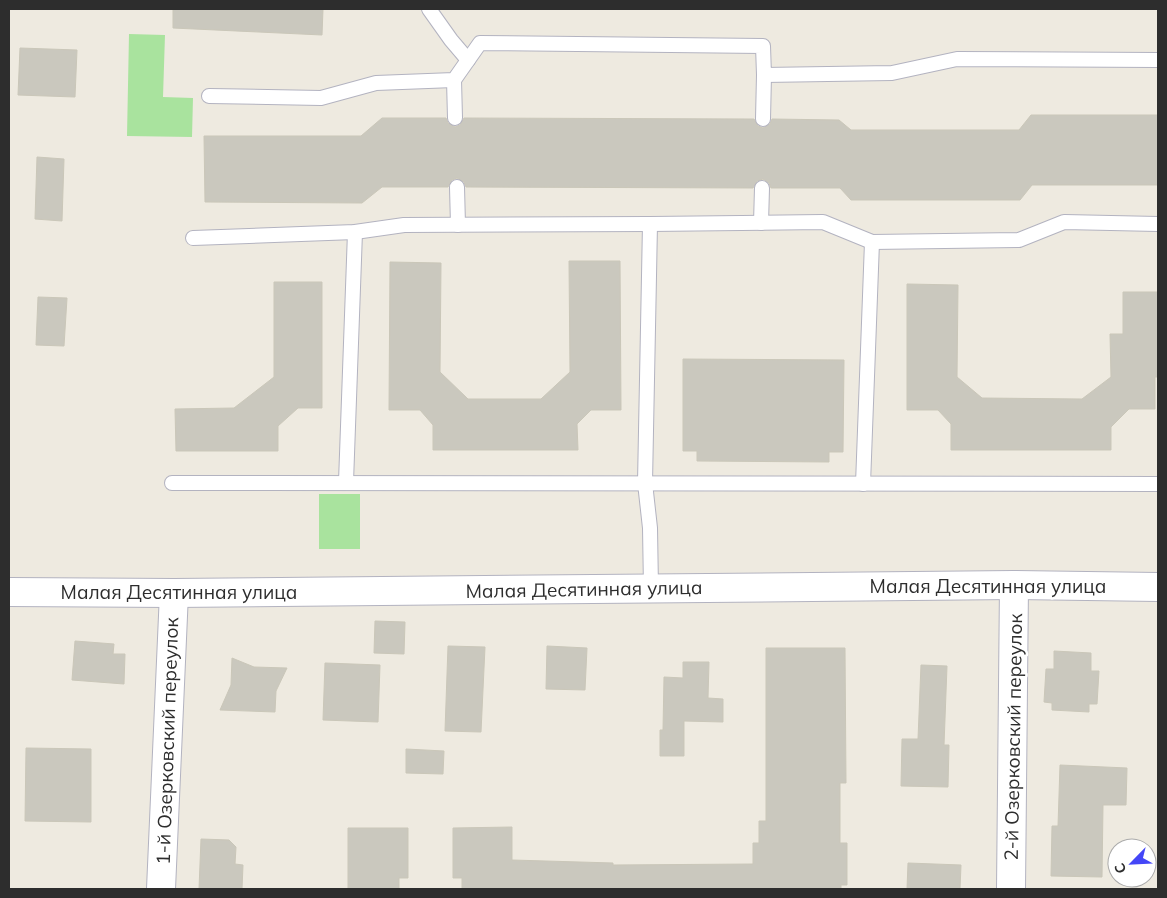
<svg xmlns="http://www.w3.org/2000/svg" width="1167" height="898" font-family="Mulish,sans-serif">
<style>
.green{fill:#a9e39e}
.building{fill:#cac8be;stroke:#cac7b9}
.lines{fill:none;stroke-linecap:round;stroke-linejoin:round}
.lane-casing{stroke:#b3b3c0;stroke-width:16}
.street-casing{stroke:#b3b3c0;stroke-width:30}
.secondary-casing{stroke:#b3b3c0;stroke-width:30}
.lane{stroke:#fff;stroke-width:14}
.street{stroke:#fff;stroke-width:28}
.secondary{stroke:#fff;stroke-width:28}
.labels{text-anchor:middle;stroke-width:5;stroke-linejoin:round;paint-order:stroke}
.street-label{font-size:19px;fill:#2d2d2d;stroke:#fff}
</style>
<rect width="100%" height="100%" fill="#eeeae0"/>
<g class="green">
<path d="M 129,34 L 165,35 L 163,97 L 193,98 L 192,137 L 127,136 Z"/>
<rect x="319" y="494" width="41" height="55"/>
</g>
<g class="building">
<path d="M 173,9 L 323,9 L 322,35 L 173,28 Z"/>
<path d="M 20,48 L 77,50 L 75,97 L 18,95 Z"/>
<path d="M 1031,115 L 1158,115 L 1158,185 L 1032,185 L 1020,200 L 851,200 L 840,188 L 771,188 L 769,183 L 763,179 L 757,181 L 753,188 L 466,187 L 464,182 L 457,178 L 452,180 L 448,187 L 382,187 L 362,203 L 205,202 L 204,136 L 361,136 L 382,118 L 446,118 L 448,123 L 455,127 L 460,125 L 464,118 L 754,119 L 758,126 L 763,128 L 770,124 L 772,119 L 839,120 L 851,130 L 1019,130 Z"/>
<path d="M 37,157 L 64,159 L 62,221 L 35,219 Z"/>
<path d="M 569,261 L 620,261 L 621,410 L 591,410 L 577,424 L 578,450 L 433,450 L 433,425 L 420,410 L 389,410 L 390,262 L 441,263 L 440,372 L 468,399 L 541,399 L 570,372 Z"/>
<path d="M 274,282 L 322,282 L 322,408 L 298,408 L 278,426 L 278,451 L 176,451 L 175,409 L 234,408 L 274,377 Z"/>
<path d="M 907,284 L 958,285 L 957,377 L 982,398 L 1082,399 L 1111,377 L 1110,334 L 1123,334 L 1123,292 L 1158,292 L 1158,377 L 1155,377 L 1155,409 L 1129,409 L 1111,427 L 1111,450 L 951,450 L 951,424 L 938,410 L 907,410 Z"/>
<path d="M 38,297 L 67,298 L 64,346 L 36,345 Z"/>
<path d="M 683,359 L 844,360 L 843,452 L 829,452 L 829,462 L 697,461 L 697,451 L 683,451 Z"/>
<path d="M 375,621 L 405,622 L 404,654 L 374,653 Z"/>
<path d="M 75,641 L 114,644 L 113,654 L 125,654 L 124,684 L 72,680 Z"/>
<path d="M 448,646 L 485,647 L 481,732 L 445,731 Z"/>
<path d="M 547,646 L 587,648 L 585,690 L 546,689 Z"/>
<path d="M 766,648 L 845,648 L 846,783 L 840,783 L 840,843 L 847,843 L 847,885 L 841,885 L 841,889 L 462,889 L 462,878 L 453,878 L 453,828 L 512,827 L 512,860 L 613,863 L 613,865 L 753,864 L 753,843 L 759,843 L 759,821 L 766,821 Z"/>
<path d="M 1054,651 L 1091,653 L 1091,671 L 1099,671 L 1097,704 L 1089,704 L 1089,712 L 1052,710 L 1052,703 L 1044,702 L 1046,669 L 1054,669 Z"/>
<path d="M 232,658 L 254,667 L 287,668 L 276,691 L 275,712 L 220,710 L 231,685 Z"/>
<path d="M 683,662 L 709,662 L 708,698 L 723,699 L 723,722 L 684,721 L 684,756 L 660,756 L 660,730 L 663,730 L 664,677 L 683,678 Z"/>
<path d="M 325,663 L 380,665 L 378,722 L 323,720 Z"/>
<path d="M 921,665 L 947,666 L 944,745 L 949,745 L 948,787 L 901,786 L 902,739 L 918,739 Z"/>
<path d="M 26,748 L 91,749 L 91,822 L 25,821 Z"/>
<path d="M 406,749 L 444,751 L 443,774 L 406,773 Z"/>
<path d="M 1060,765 L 1127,768 L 1126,805 L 1103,805 L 1102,877 L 1051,876 L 1052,826 L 1058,826 Z"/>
<path d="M 348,828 L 408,828 L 408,878 L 399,878 L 399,889 L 348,889 Z"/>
<path d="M 201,839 L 229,840 L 236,847 L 235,864 L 243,865 L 242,889 L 199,889 Z"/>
<path d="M 908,863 L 961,865 L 960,889 L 907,889 Z"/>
</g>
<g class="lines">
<defs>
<g id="lane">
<path d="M 429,9 L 451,40 L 468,60"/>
<path d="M 454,80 L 455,118"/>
<path d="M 209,96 L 321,98 L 376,83 L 454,80 L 480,43 L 763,46 L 764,75 L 892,73 L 957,59 L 1158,60"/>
<path d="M 763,119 L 764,75"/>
<path d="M 457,187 L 458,225"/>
<path d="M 761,223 L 762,188"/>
<path d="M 650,224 L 645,483 L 650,528 L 651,588"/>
<path d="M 193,238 L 355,232 L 404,225 L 650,224 L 823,222 L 872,242 L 1019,240 L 1064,222 L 1158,224"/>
<path d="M 346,482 L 355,232"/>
<path d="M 172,483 L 1158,484"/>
<path d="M 863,484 L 872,242"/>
</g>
<g id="street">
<path d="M 161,889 L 174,593"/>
<path d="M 1011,889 L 1014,585"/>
</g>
<path id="secondary" d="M 9,592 L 174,593 L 1014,585 L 1158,587"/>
</defs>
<use href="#lane" class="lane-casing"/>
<use href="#street" class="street-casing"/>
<use href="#secondary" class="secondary-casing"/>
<use href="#lane" class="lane"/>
<use href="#street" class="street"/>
<use href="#secondary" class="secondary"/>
</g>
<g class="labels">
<g class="street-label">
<text x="988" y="593">Малая Десятинная улица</text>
<text transform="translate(584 589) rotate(-1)" y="7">Малая Десятинная улица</text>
<text x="179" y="599">Малая Десятинная улица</text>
<text transform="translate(1013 737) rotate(-89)" y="7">2-й Озерковский переулок</text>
<text transform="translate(167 741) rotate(-88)" y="7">1-й Озерковский переулок</text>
</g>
</g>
<rect width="1167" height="898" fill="none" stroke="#2d2d2d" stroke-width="20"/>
<g transform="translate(1132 863) rotate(246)"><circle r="24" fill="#ffffff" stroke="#ababab"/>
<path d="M0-4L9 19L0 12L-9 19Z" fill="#4446f7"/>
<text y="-8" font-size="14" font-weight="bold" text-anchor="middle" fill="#2d2d2d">С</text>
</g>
</svg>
